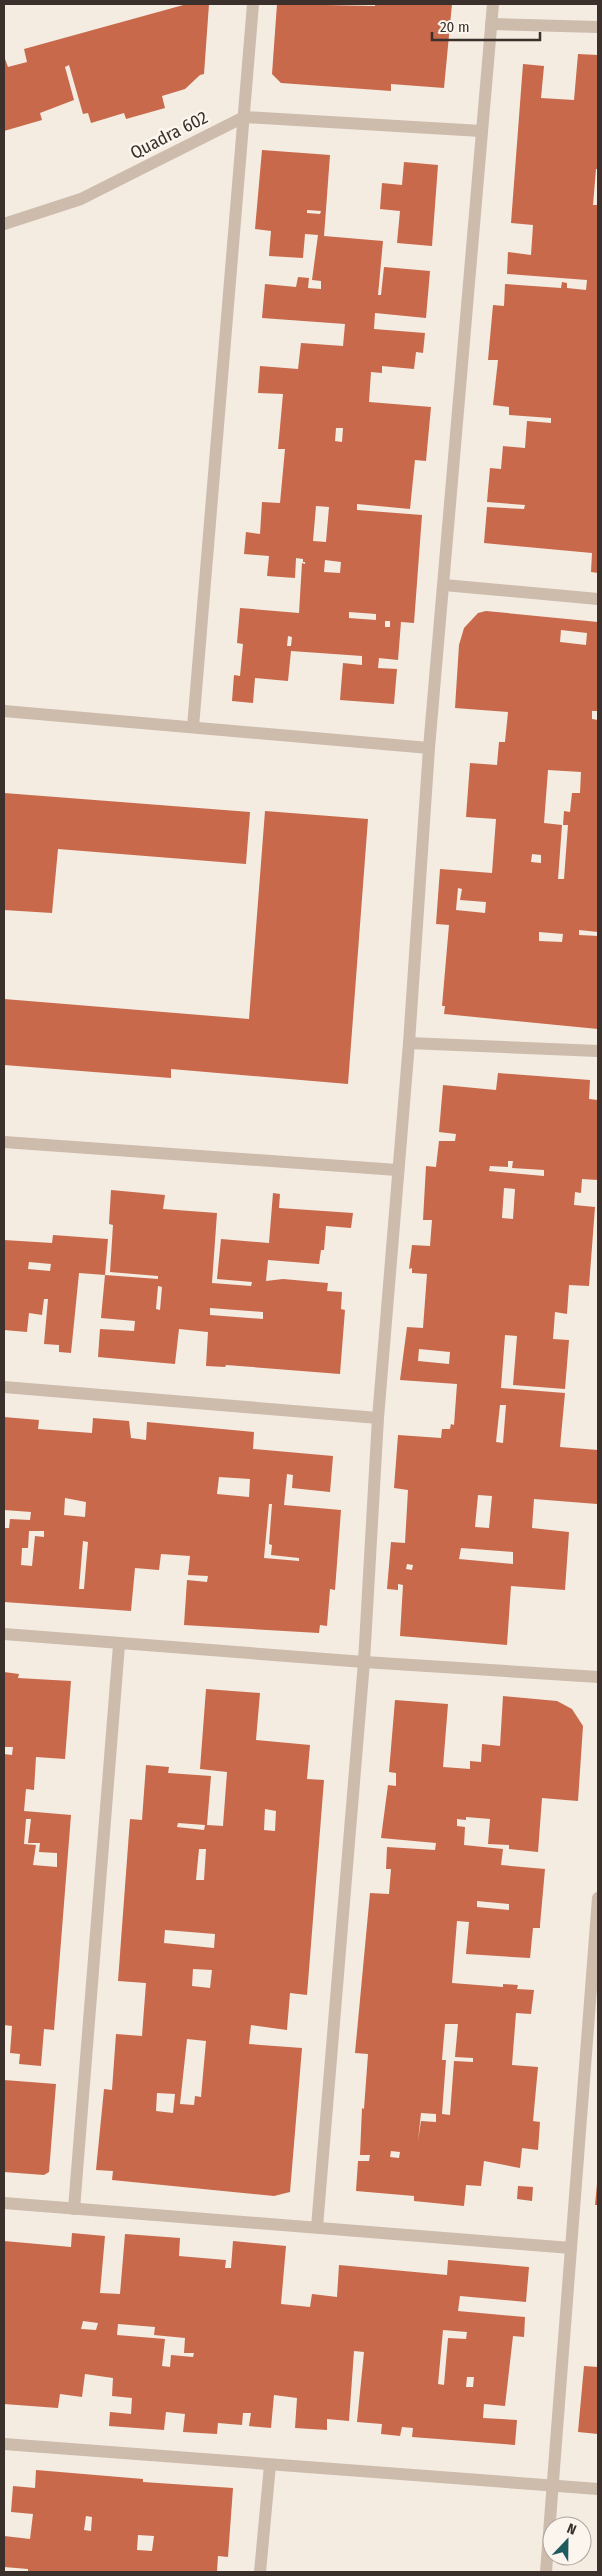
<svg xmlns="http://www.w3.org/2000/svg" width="602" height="2576" font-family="'Fira Sans Condensed',sans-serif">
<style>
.building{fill:#c8694b;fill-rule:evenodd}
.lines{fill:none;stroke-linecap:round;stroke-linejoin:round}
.minor{stroke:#cdbbac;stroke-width:12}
.labels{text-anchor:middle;stroke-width:5;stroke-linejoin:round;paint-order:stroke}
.street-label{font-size:18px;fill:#3b302b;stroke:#fbf5ee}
</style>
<rect width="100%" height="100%" fill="#f4ebe1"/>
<g class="building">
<path d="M 187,4 L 209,4 L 204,74 L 200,75 L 185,89 L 162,96 L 165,108 L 126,119 L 124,113 L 91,123 L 88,113 L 83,114 L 69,65 L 65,67 L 74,100 L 40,113 L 42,120 L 4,131 L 4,56 L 8,67 L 27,62 L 24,49 Z"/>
<path d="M 277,4 L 375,6 L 375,4 L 452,4 L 444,88 L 391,84 L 391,91 L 281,83 L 272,74 Z"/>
<path d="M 578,54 L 598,55 L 598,169 L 596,169 L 593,205 L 598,205 L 598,573 L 591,572 L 592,553 L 484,543 L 487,507 L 524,509 L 525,505 L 487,502 L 490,468 L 501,469 L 503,446 L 525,448 L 527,421 L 551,423 L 551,418 L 509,415 L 509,407 L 493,405 L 498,360 L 488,360 L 493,305 L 504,306 L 505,284 L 561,288 L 562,282 L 567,283 L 567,288 L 586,290 L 587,280 L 507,274 L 508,252 L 531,255 L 533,225 L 511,223 L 523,64 L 544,66 L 541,98 L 574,100 Z"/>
<path d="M 262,150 L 330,155 L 324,236 L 383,241 L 378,295 L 381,295 L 384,267 L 430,271 L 426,318 L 375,313 L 374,329 L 425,333 L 423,353 L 416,352 L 414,369 L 382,366 L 382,373 L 371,372 L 369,402 L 431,407 L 426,461 L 415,460 L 410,509 L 357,504 L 357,510 L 422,515 L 414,623 L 401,622 L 398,660 L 379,658 L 378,668 L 397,669 L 394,704 L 340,700 L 343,663 L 362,665 L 362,656 L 291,651 L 288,681 L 255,678 L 253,703 L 232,701 L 234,675 L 240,676 L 243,644 L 237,643 L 240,608 L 299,613 L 302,563 L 305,564 L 305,562 L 303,562 L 303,559 L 296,558 L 295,578 L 267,576 L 269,556 L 244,554 L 246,532 L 260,534 L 262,502 L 280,503 L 285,449 L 278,449 L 283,394 L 258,393 L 260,366 L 298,369 L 301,343 L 343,346 L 345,324 L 262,318 L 265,284 L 296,287 L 298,277 L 309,278 L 308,288 L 321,289 L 321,281 L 312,280 L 318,235 L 305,234 L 303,258 L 269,256 L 271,231 L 255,229 ZM 307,210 L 321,211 L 320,214 L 307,213 ZM 336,428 L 343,428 L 342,442 L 335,441 ZM 316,506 L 329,507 L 326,542 L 313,541 ZM 325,560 L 341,562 L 340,573 L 324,572 ZM 349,612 L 376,614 L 376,620 L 349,618 ZM 385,621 L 390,621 L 390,627 L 385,627 ZM 288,636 L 292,637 L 291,646 L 287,646 Z"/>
<path d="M 404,162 L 438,165 L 432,246 L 397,243 L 400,211 L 380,209 L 382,183 L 402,185 Z"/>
<path d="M 486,611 L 598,622 L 598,711 L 592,711 L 592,719 L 598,720 L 598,932 L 579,930 L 579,935 L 598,936 L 598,1029 L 444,1014 L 445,1006 L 442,1006 L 449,925 L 436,924 L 440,869 L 492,873 L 496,819 L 466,817 L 470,763 L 497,765 L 499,742 L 505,742 L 508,712 L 455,708 L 459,645 L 464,628 L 478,613 ZM 561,630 L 587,633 L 586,645 L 560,642 ZM 548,770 L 581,772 L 580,793 L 572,793 L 570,812 L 564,811 L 563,825 L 568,825 L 564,879 L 558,879 L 562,825 L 544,823 ZM 532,854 L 541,855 L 541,863 L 531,862 ZM 458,888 L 462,889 L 460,900 L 486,902 L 485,913 L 456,910 ZM 539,932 L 563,934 L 562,942 L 539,941 Z"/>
<path d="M 4,793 L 250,812 L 246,864 L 58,849 L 52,913 L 4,910 Z"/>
<path d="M 265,811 L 368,819 L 348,1084 L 171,1069 L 171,1078 L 4,1065 L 4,999 L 249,1019 Z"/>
<path d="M 498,1073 L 590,1080 L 589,1099 L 598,1100 L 598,1180 L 582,1179 L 581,1193 L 575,1192 L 574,1205 L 595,1207 L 589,1286 L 569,1285 L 567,1314 L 555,1312 L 553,1339 L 569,1340 L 565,1389 L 513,1385 L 517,1336 L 505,1335 L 501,1388 L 565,1393 L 560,1447 L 598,1450 L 597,1504 L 534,1499 L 532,1528 L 569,1532 L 565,1590 L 511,1586 L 507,1645 L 400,1636 L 403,1585 L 398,1584 L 398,1590 L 387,1589 L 391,1542 L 405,1543 L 408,1490 L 394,1488 L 398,1435 L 441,1438 L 442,1429 L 450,1429 L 451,1424 L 454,1425 L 457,1384 L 400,1380 L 407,1327 L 423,1328 L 427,1274 L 412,1273 L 412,1268 L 409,1269 L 412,1245 L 430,1246 L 432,1220 L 423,1220 L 426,1166 L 436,1167 L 439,1141 L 455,1141 L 456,1134 L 439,1132 L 443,1085 L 496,1090 ZM 508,1161 L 513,1161 L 512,1168 L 544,1170 L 544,1176 L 489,1171 L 490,1166 L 508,1167 ZM 504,1188 L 515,1189 L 513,1219 L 502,1218 ZM 419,1349 L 450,1352 L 449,1364 L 418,1361 ZM 500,1405 L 506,1405 L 503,1443 L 496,1442 ZM 478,1495 L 492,1496 L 489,1528 L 475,1527 ZM 461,1548 L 513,1552 L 513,1564 L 459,1559 ZM 407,1564 L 413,1565 L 412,1570 L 406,1569 Z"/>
<path d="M 111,1190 L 165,1195 L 163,1209 L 217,1213 L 212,1283 L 251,1286 L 252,1282 L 217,1279 L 221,1239 L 269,1243 L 273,1193 L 280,1194 L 279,1208 L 353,1213 L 351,1228 L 326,1226 L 324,1250 L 321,1250 L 319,1264 L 268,1260 L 266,1281 L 283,1279 L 328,1283 L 327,1291 L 342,1292 L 341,1309 L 345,1310 L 340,1374 L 226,1365 L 225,1367 L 206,1366 L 208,1332 L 179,1329 L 175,1364 L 98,1357 L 100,1329 L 134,1331 L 135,1321 L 101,1318 L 105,1275 L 79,1273 L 71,1353 L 59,1352 L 59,1345 L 44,1344 L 48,1299 L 44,1299 L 42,1315 L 29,1313 L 27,1332 L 4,1330 L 4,1240 L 52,1243 L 53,1235 L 108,1239 L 105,1275 L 158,1279 L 158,1276 L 110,1272 L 113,1225 L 109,1224 ZM 29,1262 L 51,1264 L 50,1271 L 28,1269 ZM 158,1286 L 162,1287 L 160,1310 L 156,1309 ZM 210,1308 L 263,1312 L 263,1319 L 210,1315 Z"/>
<path d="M 4,1417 L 39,1420 L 38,1429 L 92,1433 L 93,1418 L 129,1421 L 131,1438 L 146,1440 L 147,1422 L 254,1432 L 253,1449 L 333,1456 L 330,1492 L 292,1488 L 293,1475 L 287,1474 L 284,1505 L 341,1510 L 335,1590 L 330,1589 L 327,1626 L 320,1625 L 319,1633 L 184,1625 L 187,1580 L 207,1582 L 208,1576 L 188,1575 L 190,1556 L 161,1554 L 159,1570 L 135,1568 L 131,1611 L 4,1602 L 4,1528 L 9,1528 L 10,1519 L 30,1520 L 31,1512 L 4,1510 ZM 219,1477 L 250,1479 L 249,1497 L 217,1494 ZM 65,1498 L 86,1502 L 85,1517 L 64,1515 ZM 269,1504 L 272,1504 L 269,1544 L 272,1545 L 271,1555 L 299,1558 L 299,1561 L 264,1558 ZM 29,1531 L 44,1531 L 44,1537 L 35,1536 L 32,1566 L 21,1565 L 22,1548 L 28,1548 ZM 83,1541 L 88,1542 L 84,1589 L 79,1589 Z"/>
<path d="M 4,1672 L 19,1674 L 18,1678 L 71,1681 L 65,1759 L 36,1757 L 34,1790 L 26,1789 L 24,1811 L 71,1815 L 54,2030 L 44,2029 L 41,2066 L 19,2064 L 20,2054 L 10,2053 L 12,2026 L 4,2025 L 4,1754 L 12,1755 L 13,1747 L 4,1747 ZM 26,1819 L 31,1819 L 28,1843 L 40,1843 L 39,1852 L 57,1853 L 57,1867 L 33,1865 L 36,1845 L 24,1844 Z"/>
<path d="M 206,1689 L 260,1693 L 256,1740 L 310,1745 L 307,1779 L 324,1780 L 307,1995 L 290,1993 L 287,2030 L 251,2025 L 249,2044 L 302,2048 L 290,2192 L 274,2196 L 112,2180 L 113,2171 L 96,2170 L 104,2089 L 112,2090 L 116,2034 L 142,2036 L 146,1983 L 118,1981 L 130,1819 L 142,1820 L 146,1765 L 169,1767 L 168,1773 L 211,1776 L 207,1825 L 223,1826 L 227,1772 L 200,1769 ZM 265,1809 L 276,1811 L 275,1831 L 264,1830 ZM 178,1823 L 205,1825 L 204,1830 L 177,1827 ZM 199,1849 L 206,1849 L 204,1880 L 196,1880 ZM 165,1930 L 215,1934 L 214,1948 L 164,1943 ZM 193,1969 L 212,1970 L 210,1988 L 192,1986 ZM 187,2039 L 206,2041 L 201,2097 L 195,2096 L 194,2105 L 180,2104 ZM 157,2093 L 175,2094 L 173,2113 L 156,2111 Z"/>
<path d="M 503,1696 L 557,1701 L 572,1709 L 583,1726 L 578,1801 L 542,1798 L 538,1852 L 509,1849 L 509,1845 L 488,1844 L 490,1819 L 466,1817 L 466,1820 L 457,1819 L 457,1826 L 465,1827 L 464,1845 L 503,1849 L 501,1865 L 545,1869 L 540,1925 L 540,1928 L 533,1928 L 530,1958 L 466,1954 L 469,1922 L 457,1921 L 452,1983 L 503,1987 L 503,1984 L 518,1985 L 517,1989 L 534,1990 L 531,2014 L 516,2013 L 512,2065 L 538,2067 L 533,2121 L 540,2122 L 538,2150 L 522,2148 L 520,2168 L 484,2161 L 481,2186 L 466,2185 L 464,2206 L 414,2201 L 414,2196 L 356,2191 L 358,2161 L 369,2161 L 370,2155 L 360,2155 L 362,2108 L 364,2109 L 368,2054 L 355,2053 L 370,1893 L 389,1894 L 391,1869 L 386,1869 L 387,1847 L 435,1850 L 436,1843 L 381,1838 L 388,1785 L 396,1786 L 396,1773 L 389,1772 L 395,1700 L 448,1704 L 443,1767 L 470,1769 L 470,1761 L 481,1762 L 482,1744 L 500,1746 ZM 477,1901 L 509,1904 L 509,1910 L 477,1907 ZM 445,2024 L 458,2024 L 455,2057 L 473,2058 L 473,2062 L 454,2061 L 450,2115 L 442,2114 L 446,2060 L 442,2060 ZM 421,2113 L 436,2114 L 436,2122 L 421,2121 L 418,2141 ZM 391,2151 L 400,2152 L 399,2158 L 390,2157 Z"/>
<path d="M 4,2080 L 56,2084 L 49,2172 L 44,2175 L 4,2172 Z"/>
<path d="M 597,2184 L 598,2184 L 598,2205 L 595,2205 Z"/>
<path d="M 518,2186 L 533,2187 L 532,2201 L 517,2199 Z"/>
<path d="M 72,2233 L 105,2236 L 100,2293 L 120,2294 L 125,2234 L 180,2238 L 179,2256 L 226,2260 L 225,2268 L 231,2268 L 233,2241 L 286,2246 L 281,2304 L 310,2307 L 312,2294 L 337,2297 L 339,2265 L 447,2275 L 448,2260 L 529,2267 L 526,2302 L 460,2296 L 458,2311 L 525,2317 L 524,2337 L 513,2336 L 505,2406 L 484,2404 L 483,2418 L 517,2420 L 515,2445 L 412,2437 L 413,2428 L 402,2427 L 400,2436 L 381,2434 L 382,2424 L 357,2422 L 364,2352 L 354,2351 L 349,2421 L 327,2419 L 327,2430 L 295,2428 L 297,2398 L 274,2395 L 271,2428 L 249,2426 L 251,2413 L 243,2413 L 242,2425 L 218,2423 L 217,2434 L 183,2432 L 185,2414 L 166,2412 L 164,2430 L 109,2426 L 110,2412 L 131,2414 L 132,2398 L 112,2396 L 113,2378 L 85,2374 L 82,2397 L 60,2394 L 58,2408 L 4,2404 L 4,2241 L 71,2247 ZM 83,2321 L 98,2323 L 96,2330 L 81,2329 ZM 118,2324 L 155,2327 L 154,2335 L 185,2338 L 184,2353 L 194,2353 L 193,2357 L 171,2355 L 170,2367 L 162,2366 L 165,2339 L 117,2335 ZM 443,2330 L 467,2332 L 466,2339 L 448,2338 L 444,2385 L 438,2384 ZM 467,2377 L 474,2377 L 473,2387 L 466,2387 Z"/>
<path d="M 584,2366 L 598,2367 L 598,2434 L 578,2432 Z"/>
<path d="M 36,2470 L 143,2479 L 143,2482 L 233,2488 L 228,2557 L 218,2556 L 217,2572 L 28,2572 L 28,2569 L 4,2567 L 4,2536 L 30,2539 L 33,2514 L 11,2512 L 13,2486 L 35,2488 ZM 86,2516 L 92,2517 L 91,2531 L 84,2530 ZM 138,2535 L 154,2536 L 152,2551 L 137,2550 Z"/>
</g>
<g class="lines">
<g class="minor">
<path d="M 491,24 L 598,27"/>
<path d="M 244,117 L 481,131"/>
<path d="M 4,224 L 81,199 L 244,117"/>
<path d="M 444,585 L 598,599"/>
<path d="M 4,711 L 429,748"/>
<path d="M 193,727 L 253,4"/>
<path d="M 409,1043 L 598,1051"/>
<path d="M 4,1142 L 397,1170"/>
<path d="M 4,1387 L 378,1418"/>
<path d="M 4,1634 L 364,1662 L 598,1677"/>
<path d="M 4,2203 L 571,2248"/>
<path d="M 74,2209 L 119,1645"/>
<path d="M 317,2227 L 364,1662 L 378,1418 L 409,1043 L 429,748 L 493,4"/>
<path d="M 4,2444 L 598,2489"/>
<path d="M 260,2572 L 270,2465"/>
<path d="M 546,2572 L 598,1898"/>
</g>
</g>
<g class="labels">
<g class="street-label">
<text transform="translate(169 135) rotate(-27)" y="6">Quadra 602</text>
</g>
</g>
<rect width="602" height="2576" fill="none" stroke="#3b302b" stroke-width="10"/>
<g transform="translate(567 2541) rotate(22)"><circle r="24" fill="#fbf5ee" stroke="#aea6a0"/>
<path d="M0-4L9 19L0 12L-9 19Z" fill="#1f5a5e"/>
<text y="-8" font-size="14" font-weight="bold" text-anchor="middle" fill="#3b302b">N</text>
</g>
<path d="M432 32v8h108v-8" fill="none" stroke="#3b302b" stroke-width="2.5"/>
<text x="440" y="32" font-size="15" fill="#3b302b" stroke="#fbf5ee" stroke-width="4" paint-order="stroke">20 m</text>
</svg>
